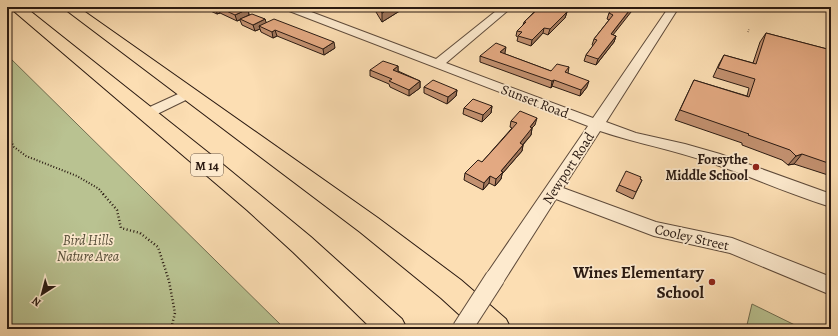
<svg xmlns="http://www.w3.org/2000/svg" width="838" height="336" font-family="Alegreya,serif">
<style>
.green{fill:#b9c291;stroke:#716e51}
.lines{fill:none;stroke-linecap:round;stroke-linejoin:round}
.minor-casing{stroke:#5e4a3a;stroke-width:2}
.highway-casing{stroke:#291911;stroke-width:2}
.path-far2{stroke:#291911;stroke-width:1.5;stroke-dasharray:0.5 1.5;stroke-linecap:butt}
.path-far1{stroke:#291911;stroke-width:2;stroke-dasharray:1 2;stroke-linecap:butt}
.path{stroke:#291911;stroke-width:2.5;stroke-dasharray:1 2.5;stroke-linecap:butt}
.minor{fill:#fdeace;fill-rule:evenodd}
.highway{fill:#fcdeb3;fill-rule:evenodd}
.minor-bridge-casing{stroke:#5e4a3a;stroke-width:21;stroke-linecap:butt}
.minor-bridge{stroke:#fdeace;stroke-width:19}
.wall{fill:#c39170;stroke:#291911}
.shaded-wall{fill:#9f765b;stroke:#291911}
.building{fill:#e3a982;stroke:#291911}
.poi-dot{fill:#8f2418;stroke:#fdeace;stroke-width:1.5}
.labels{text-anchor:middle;stroke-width:3.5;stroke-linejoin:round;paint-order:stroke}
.shield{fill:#fdeace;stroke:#69584a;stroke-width:1}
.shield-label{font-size:13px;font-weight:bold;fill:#291911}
.street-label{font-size:14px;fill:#291911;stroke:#fdeace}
.poi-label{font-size:14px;font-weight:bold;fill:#291911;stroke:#fdeace;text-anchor:end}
.park-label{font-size:14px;font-style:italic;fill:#544c37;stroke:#fdeace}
.near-poi-label{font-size:17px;font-weight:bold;fill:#291911;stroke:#fdeace;text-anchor:end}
</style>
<rect width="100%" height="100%" fill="#fcdeb3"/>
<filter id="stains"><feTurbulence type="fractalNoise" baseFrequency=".005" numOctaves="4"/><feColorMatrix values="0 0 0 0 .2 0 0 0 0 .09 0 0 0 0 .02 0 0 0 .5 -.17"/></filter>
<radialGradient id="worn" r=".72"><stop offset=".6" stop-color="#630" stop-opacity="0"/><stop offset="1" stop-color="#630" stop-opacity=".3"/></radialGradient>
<g class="green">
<path d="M 7,55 L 285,329 L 7,329 Z"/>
<path d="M 752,304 L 803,329 L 746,329 Z"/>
</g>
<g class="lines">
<defs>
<g id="minor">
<path d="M 283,7 L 298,7 L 436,59 L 501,7 L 512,7 L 446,63 L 593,118 L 669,7 L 679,7 L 606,122 L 636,133 L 685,144 L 720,154 L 831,194 L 831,207 C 789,194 750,176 708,162 C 673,150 636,143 600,131 L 563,188 L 656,222 L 732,238 L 831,277 L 831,295 L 730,253 L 654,236 L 556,199 L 502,284 L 495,287 L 488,284 L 485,278 L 488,272 L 588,126 L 284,9 Z"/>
<path d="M 189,89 L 194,90 L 196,93 L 194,96 L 151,117 L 146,118 L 141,117 L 139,114 L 141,111 Z"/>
</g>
<g id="highway">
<path d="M 9,7 L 25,7 L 215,158 L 311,237 L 402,319 L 407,329 L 372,329 L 293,252 L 247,210 Z"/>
<path d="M 62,7 L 78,7 L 378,218 L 461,280 L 506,319 L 511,329 L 475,329 L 441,298 L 360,232 Z"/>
</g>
</defs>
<use href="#minor" class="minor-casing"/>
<use href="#highway" class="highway-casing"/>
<path class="path-far2" d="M 748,32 L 749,29"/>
<g class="path-far1">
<path d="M 7,117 L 7,123"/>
<path d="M 7,133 L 14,147 L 26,156 L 77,176 L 99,189 L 104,195"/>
</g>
<path class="path" d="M 103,194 L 117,210 L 121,228 L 140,233 L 158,247 L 169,281 L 175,313 L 171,329"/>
<use href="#minor" class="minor"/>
<use href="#highway" class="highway"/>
<defs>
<path id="minor-bridge" d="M 462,329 L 495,278"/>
</defs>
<use href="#minor-bridge" class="minor-bridge-casing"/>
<use href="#minor-bridge" class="minor-bridge"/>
</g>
<g class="wall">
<path d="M 202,7 L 242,7 L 248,9 L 249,15 L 265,19 L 266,23 L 335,48 L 324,55 L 277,36 L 273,38 L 261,32 L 260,29 L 255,31 L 242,25 L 240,20 L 237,21 L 220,13 L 217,14 Z"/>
<path d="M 375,7 L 406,7 L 382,22 L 376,12 Z"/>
<path d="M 534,7 L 563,7 L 559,10 L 567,12 L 565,18 L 548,35 L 543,33 L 531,46 L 517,41 L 518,37 L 516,36 L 517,31 L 523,25 L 524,22 L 534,12 L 533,12 Z"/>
<path d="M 614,7 L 613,35 L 616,36 L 614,42 L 596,65 L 584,61 L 586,55 L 593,46 L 592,45 L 594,39 L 609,20 L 607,19 L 609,13 Z"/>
<path d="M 766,33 L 831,50 L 831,176 L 794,164 L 788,165 L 782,160 L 742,145 L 742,143 L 675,120 L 694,80 L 747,96 L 749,88 L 713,77 L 719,64 L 724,55 L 753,63 L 760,42 Z"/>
<path d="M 505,53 L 505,54 L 551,71 L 569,67 L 568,73 L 587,87 L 580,96 L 552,86 L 551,88 L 480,62 L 480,56 Z"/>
<path d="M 398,66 L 398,71 L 420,81 L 420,88 L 409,96 L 390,87 L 389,84 L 370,76 L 370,70 Z"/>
<path d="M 424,87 L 457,90 L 456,96 L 447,104 L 424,93 Z"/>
<path d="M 492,106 L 491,113 L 482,122 L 463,114 L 464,108 Z"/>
<path d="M 511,121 L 535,125 L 532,128 L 531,135 L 523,145 L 522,151 L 502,174 L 501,179 L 495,186 L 489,183 L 483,190 L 464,180 L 465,173 L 482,162 L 512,128 L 510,127 Z"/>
<path d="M 642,180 L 633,199 L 616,191 L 619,185 Z"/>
</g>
<g class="shaded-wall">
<path d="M 218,7 L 220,13 L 217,14 L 216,8 Z"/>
<path d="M 392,7 L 406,7 L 382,22 L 382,13 Z"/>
<path d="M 558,7 L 563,7 L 554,15 L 555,9 Z"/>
<path d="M 632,7 L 635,7 L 609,40 L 611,34 Z"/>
<path d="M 248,9 L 249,15 L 237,21 L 235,15 Z"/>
<path d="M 567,12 L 565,18 L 548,35 L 550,29 Z"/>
<path d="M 265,19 L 267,25 L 259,26 L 260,29 L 255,31 L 253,25 Z"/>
<path d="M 544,28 L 543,33 L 531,46 L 532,40 Z"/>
<path d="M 275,30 L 277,36 L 273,38 L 272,32 Z"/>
<path d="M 616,36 L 614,42 L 596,65 L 598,59 Z"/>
<path d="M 334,42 L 335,48 L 324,55 L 323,49 Z"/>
<path d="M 506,47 L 505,53 L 499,58 L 500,52 Z"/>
<path d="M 398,66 L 398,73 L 393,70 Z"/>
<path d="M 554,80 L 552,86 L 551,88 L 552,81 Z"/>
<path d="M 420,81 L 420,88 L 409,96 L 409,90 Z"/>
<path d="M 589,81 L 587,87 L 580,96 L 581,90 Z"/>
<path d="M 457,90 L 456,96 L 447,104 L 448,97 Z"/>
<path d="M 492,106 L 491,113 L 482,122 L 483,115 Z"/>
<path d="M 537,118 L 535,125 L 532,128 L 531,135 L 518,150 L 520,143 L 530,127 Z"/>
<path d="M 523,145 L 522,151 L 502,174 L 501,179 L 495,186 L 496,179 L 501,171 Z"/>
<path d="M 802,154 L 794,164 L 788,165 L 796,156 Z"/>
<path d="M 490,176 L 489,183 L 483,190 L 484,183 Z"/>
</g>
<g class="building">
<path d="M 213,7 L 242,7 L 248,9 L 235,15 L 218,7 L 216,8 Z"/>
<path d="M 378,7 L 392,7 L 382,13 Z"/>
<path d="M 536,7 L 558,7 L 555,9 L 567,12 L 550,29 L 544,28 L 532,40 L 518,36 L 522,32 L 517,31 L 526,22 L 524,22 L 539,8 Z"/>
<path d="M 614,7 L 632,7 L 611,34 L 616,36 L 598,59 L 586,55 L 597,40 L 594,39 L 613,15 L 609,13 Z"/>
<path d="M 252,14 L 265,19 L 253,25 L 240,19 Z"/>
<path d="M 274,19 L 334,42 L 323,49 L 275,30 L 272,32 L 259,26 Z"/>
<path d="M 766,33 L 831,50 L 831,164 L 802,154 L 796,156 L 790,150 L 748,135 L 749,134 L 680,110 L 694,80 L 749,97 L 755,79 L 718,68 L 724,55 L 756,64 Z"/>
<path d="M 496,43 L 506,47 L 500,52 L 551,71 L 557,64 L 569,67 L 565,72 L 589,81 L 581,90 L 554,80 L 552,81 L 480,56 Z"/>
<path d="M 383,61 L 398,66 L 393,70 L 420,81 L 409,90 L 389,81 L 392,79 L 370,70 Z"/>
<path d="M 433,80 L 457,90 L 448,97 L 424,87 Z"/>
<path d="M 473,99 L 492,106 L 483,115 L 464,108 Z"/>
<path d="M 520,111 L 537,118 L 530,127 L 532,128 L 520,143 L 523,145 L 501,171 L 503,172 L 496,179 L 490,176 L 484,183 L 465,173 L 478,160 L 482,162 L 502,140 L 517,123 L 511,121 Z"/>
<path d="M 626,171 L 641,177 L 640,179 L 642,180 L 636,192 L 619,185 Z"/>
</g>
<g class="poi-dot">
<circle cx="756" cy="167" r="4"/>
<circle cx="712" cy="282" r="4"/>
</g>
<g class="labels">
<rect class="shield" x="191" y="154" width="32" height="22" rx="3"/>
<g class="shield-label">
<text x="207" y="170">M 14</text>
</g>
<g class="street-label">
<text transform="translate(535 101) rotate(21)" y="5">Sunset Road</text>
<text transform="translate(568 168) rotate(-57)" y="5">Newport Road</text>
<text transform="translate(692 237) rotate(13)" y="5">Cooley Street</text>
</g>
<g class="poi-label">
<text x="748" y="164">Forsythe<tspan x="748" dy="16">Middle School</tspan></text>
</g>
<g class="park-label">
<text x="88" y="245">Bird Hills<tspan x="88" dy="16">Nature Area</tspan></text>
</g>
<g class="near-poi-label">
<text x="704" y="278">Wines Elementary<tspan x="704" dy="20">School</tspan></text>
</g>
</g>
<rect width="838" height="336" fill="none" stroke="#fcdeb3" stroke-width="24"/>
<rect x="8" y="8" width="822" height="320" fill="none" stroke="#291911" stroke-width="2"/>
<rect x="12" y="12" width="814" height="312" fill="none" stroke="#291911"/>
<g transform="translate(42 294) rotate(216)" stroke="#fdeace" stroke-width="3" paint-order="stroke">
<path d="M0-3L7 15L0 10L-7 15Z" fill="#291911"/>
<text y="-6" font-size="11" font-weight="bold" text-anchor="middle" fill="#291911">N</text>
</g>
<rect width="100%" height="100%" filter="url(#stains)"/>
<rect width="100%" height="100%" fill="url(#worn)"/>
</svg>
